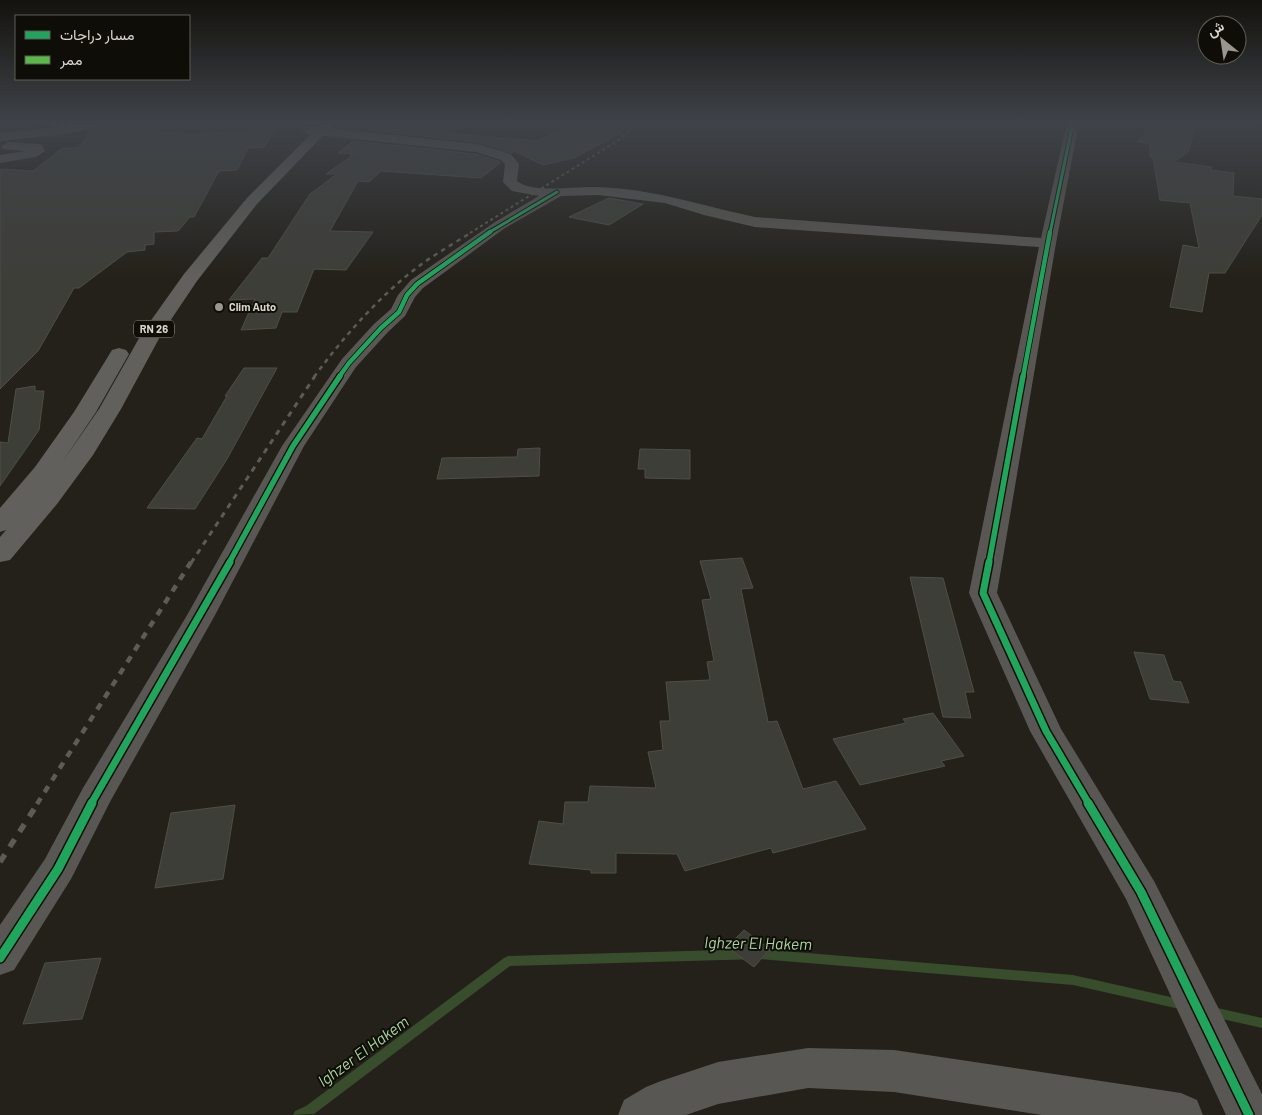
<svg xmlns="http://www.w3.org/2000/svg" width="1262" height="1115" font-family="Barlow,Vazirmatn,sans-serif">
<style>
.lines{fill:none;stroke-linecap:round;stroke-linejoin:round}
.stream{fill:#374d2b;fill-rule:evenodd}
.building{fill:#3e3e38;stroke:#4e4e47}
.minor{fill:#595754;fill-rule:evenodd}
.major{fill:#62605c;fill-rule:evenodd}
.rail-far4{stroke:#5c5b56;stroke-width:2;stroke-dasharray:3 3;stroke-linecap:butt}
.rail-far3{stroke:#5c5b56;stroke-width:2.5;stroke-dasharray:4.5 4.5;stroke-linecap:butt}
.rail-far2{stroke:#5c5b56;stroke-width:3;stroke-dasharray:5.5 5.5;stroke-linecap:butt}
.rail-far1{stroke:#5c5b56;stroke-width:4.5;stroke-dasharray:7 7;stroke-linecap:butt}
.rail{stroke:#5c5b56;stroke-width:5.5;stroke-dasharray:9 9;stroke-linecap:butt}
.quiet{stroke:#58b947;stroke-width:2.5;stroke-dasharray:5 2.5;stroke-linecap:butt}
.cycleway-far4-casing{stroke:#0f0d07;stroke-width:5}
.cycleway-far3-casing{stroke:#0f0d07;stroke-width:6}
.cycleway-far2-casing{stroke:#0f0d07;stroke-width:8}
.cycleway-far1-casing{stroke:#0f0d07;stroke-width:10}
.cycleway-casing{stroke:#0f0d07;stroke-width:12}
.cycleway-far4{stroke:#20a55d;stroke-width:3}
.cycleway-far3{stroke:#20a55d;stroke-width:4.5}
.cycleway-far2{stroke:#20a55d;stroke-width:5.5}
.cycleway-far1{stroke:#20a55d;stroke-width:7}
.cycleway{stroke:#20a55d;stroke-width:9}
.poi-dot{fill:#98968e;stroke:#0f0d07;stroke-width:2}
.labels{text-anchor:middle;stroke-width:4;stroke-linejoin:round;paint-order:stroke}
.far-poi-label{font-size:11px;font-weight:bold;fill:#d7d5cc;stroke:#0f0d07;text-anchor:start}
.shield{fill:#0f0d07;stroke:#9b9991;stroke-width:1}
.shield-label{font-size:11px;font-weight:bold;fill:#d7d5cc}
.near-water-label{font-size:16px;font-style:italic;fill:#add799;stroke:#0f0d07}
</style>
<rect width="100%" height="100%" fill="#24211a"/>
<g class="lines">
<g class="stream">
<path d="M 760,949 L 1073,975 L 1184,1000 L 1188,1001 L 1190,1005 L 1188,1009 L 1184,1010 L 1073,985 L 760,959 L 510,966 L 314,1114 L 293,1115 L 295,1111 L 306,1106 L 504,958 L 508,956 Z"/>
<path d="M 1213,1007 L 1262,1018 L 1262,1028 L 1209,1016 L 1207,1012 L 1209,1008 Z"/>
</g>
</g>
<g class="building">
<path d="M 256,122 L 281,122 L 264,147 L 248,148 L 237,170 L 219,171 L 194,217 L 190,217 L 178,231 L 154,232 L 154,244 L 145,245 L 145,250 L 127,252 L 79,288 L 74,288 L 38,351 L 0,389 L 0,169 L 33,171 L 61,149 L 79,147 L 90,131 L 109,126 L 165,123 L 159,133 L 185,132 L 182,135 L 249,131 Z"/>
<path d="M 377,122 L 455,125 L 444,133 L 537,141 L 574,123 L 616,129 L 613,131 L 622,132 L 574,158 L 543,165 L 514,151 L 512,153 L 479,142 L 366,130 Z"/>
<path d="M 1154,122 L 1197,122 L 1188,152 L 1174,162 L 1212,167 L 1211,170 L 1234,173 L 1233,196 L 1262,199 L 1262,215 L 1225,273 L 1209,273 L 1202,312 L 1170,307 L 1183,245 L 1199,248 L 1190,203 L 1160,200 L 1153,158 L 1150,157 L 1150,144 L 1137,142 Z"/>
<path d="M 353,141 L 476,154 L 501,162 L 481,178 L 381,171 L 369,182 L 358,181 L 330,231 L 373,232 L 346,270 L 314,269 L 297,312 L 282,312 L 276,328 L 241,330 L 255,299 L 229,300 L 262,258 L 268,258 L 310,194 L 337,174 L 326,174 L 352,156 L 350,156 L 353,154 L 338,153 Z"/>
<path d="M 609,198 L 643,204 L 609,225 L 569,217 Z"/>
<path d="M 244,368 L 277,368 L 227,459 L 195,509 L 147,508 L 197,438 L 202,439 L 227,396 L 225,396 Z"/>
<path d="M 35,386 L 35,391 L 44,391 L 39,430 L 0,486 L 0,442 L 8,443 L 16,389 Z"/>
<path d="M 540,448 L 539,476 L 437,479 L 442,458 L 517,457 L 518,449 Z"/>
<path d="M 640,449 L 690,450 L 690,479 L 645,478 L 645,469 L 638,469 Z"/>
<path d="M 742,558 L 753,588 L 741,589 L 768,722 L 777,721 L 803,789 L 836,781 L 866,829 L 773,853 L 771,848 L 685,871 L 677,854 L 616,853 L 616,873 L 591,873 L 591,870 L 529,864 L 539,821 L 563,824 L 565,802 L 588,802 L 590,786 L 656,788 L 648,752 L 663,750 L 660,721 L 670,721 L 666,682 L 710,680 L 707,662 L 714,661 L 702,600 L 711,599 L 700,561 Z"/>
<path d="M 910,577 L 943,578 L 974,692 L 965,692 L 971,718 L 943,717 Z"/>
<path d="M 1134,652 L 1164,655 L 1173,681 L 1181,682 L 1189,703 L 1150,699 Z"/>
<path d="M 933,713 L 964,756 L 941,761 L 945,766 L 860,785 L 833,739 L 906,723 L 903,719 Z"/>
<path d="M 235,805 L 223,879 L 155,888 L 171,813 Z"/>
<path d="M 744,930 L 770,949 L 754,967 L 727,947 Z"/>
<path d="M 101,958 L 82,1019 L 23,1024 L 45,963 Z"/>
</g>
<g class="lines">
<g class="minor">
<path d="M 89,122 L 112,122 L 106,126 L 58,135 L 0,141 L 0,133 L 58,127 Z"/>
<path d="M 1067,122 L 1079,122 L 1056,243 L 997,593 L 1061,729 L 1154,881 L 1262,1094 L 1262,1115 L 1226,1115 L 1126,899 L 1030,731 L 969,593 L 1039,247 L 755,227 L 704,215 L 665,203 L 598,195 L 561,196 L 505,228 L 423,288 L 415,297 L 405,316 L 388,332 L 356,367 L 304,446 L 214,617 L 111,800 L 71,879 L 14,970 L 0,975 L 0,925 L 45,859 L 83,788 L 186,617 L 282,446 L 342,359 L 374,324 L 391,309 L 398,295 L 411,280 L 495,222 L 539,196 L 512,191 L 503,182 L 505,164 L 501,160 L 476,152 L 308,134 L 302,130 L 304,127 L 308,126 L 478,144 L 511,154 L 519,164 L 517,181 C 533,194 576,186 596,187 C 651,188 702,206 755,217 L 1041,238 Z"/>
<path d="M 8,142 L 37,144 L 42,145 L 45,151 L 36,157 L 0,163 L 0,155 L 25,151 L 3,149 L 2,146 Z"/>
<path d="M 808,1048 L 894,1050 L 1181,1093 L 1197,1100 L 1203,1115 L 1042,1115 L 894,1092 L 808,1088 L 718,1104 L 686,1115 L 618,1115 L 624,1100 L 646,1087 L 661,1081 L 718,1062 Z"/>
</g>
<path class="major" d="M 323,122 L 336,122 L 257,204 L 197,281 L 162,333 L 121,409 L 93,455 L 57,504 L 10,560 L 0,562 L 0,537 L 6,530 L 0,532 L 0,508 L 35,467 L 74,412 L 112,350 L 119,348 L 126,350 L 129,354 L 96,412 L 61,464 L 99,409 L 142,333 L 184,274 L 247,198 Z"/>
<path class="rail-far4" d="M 470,233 L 614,143 L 641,122"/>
<path class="rail-far3" d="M 314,377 C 345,335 381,294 423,263 C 439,252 456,242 472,232"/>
<path class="rail-far2" d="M 191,563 L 315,376"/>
<path class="rail-far1" d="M 37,804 L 191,562"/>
<path class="rail" d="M 0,862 L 38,803"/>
<path class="quiet" d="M 37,122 L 61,125 L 101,122"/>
<defs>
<g id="cycleway-far4">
<path d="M 488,233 L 557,192"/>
<path d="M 1050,233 L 1073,122"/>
</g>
<g id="cycleway-far3">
<path d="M 339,377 L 349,363 L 381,328 L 399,312 L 407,295 L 417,284 L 490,232"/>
<path d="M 1023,377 L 1050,232"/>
</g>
<g id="cycleway-far2">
<path d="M 229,563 L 293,446 L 340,376"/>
<path d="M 989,563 L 1023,376"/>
</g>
<g id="cycleway-far1">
<path d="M 989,562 L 983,593 L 1046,731 L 1089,804"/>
<path d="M 91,804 L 230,562"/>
</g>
<g id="cycleway">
<path d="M 1088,803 L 1141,892 L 1249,1115"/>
<path d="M 0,958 L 58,869 L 92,803"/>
</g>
</defs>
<use href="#cycleway-far4" class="cycleway-far4-casing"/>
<use href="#cycleway-far3" class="cycleway-far3-casing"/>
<use href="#cycleway-far2" class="cycleway-far2-casing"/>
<use href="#cycleway-far1" class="cycleway-far1-casing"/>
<use href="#cycleway" class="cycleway-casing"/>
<use href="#cycleway-far4" class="cycleway-far4"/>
<use href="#cycleway-far3" class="cycleway-far3"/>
<use href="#cycleway-far2" class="cycleway-far2"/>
<use href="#cycleway-far1" class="cycleway-far1"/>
<use href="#cycleway" class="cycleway"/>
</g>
<linearGradient id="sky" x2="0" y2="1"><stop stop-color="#14120e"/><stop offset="0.44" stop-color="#3f4349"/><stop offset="1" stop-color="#3f4349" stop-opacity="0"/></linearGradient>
<rect width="1262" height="278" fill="url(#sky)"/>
<circle class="poi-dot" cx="219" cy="307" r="5"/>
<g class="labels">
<g class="far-poi-label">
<text x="229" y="311">Clim Auto</text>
</g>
<rect class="shield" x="134" y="320.5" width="40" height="17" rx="4"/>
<g class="shield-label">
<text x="154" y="333">RN 26</text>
</g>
<g class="near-water-label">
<text transform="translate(758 943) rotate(1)" y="6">Ighzer El Hakem</text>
<text transform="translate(363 1051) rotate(-36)" y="6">Ighzer El Hakem</text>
</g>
</g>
<rect x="15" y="15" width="175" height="65" fill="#0f0d07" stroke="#5f5d56"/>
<rect x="25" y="31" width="25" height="8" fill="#20a55d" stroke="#5f5d56"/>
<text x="60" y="40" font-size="15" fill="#d7d5cc">مسار دراجات</text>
<rect x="25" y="56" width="25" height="8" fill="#58b947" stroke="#5f5d56"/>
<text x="60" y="65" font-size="15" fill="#d7d5cc">ممر</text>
<g transform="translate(1222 40) rotate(330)"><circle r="24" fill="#0f0d07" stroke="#5f5d56"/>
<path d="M0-4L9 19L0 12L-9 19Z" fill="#98968e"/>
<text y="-8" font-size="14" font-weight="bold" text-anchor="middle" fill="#d7d5cc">ش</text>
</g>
</svg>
